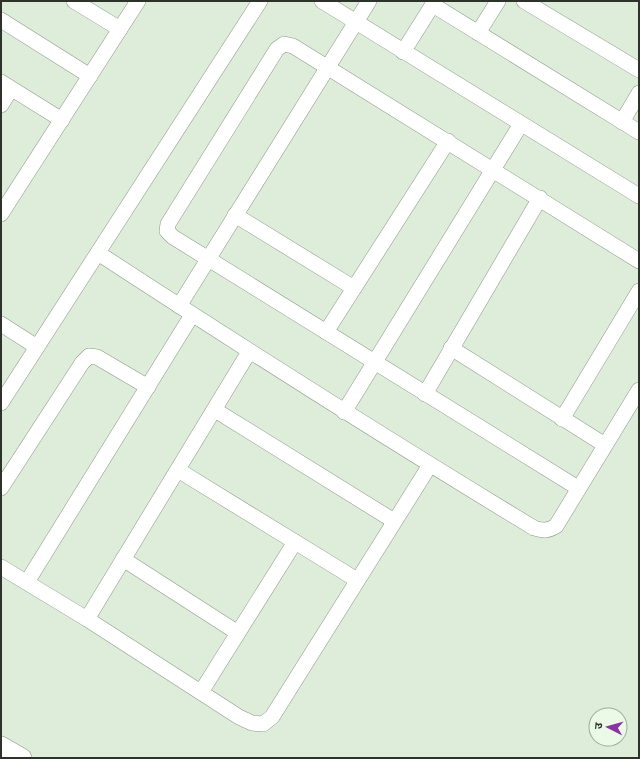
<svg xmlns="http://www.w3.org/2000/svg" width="640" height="759" font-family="'Fira Sans','Noto Sans Devanagari',sans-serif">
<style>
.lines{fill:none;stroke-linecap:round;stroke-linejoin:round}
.minor-casing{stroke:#8c9988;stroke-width:16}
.major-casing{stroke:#8c9988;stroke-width:20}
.minor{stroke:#fff;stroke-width:15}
.major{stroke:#fff;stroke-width:19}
</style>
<rect width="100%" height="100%" fill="#deedda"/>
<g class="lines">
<defs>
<g id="minor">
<path d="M 74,1 L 120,29"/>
<path d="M 322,1 L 639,196"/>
<path d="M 524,1 L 639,70"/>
<path d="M 433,5 L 639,132"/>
<path d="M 1,20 L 90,76"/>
<path d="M 478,33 L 498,1"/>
<path d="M 403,52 L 435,1"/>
<path d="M 1,82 L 62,120"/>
<path d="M 1,105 L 11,89"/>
<path d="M 622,122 L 639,93"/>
<path d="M 1,214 L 138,1"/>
<path d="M 235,215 L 354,288"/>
<path d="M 98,253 C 242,347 387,439 534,528 C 543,531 548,531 556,526 L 639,390"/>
<path d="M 179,306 L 369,1"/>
<path d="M 1,324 L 37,347"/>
<path d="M 326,332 L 448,141"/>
<path d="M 451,348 L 605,445"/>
<path d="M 425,394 L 540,198"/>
<path d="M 1,403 L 260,1"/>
<path d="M 215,410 L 394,521"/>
<path d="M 344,412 L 521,124"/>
<path d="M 562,419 L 639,291"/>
<path d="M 178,470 L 357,580"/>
<path d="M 1,488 L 82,363 L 89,356 L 97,357 L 148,387"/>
<path d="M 578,488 L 173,237 L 167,231 L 168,224 L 277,49 L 284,44 L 293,46 L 639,261"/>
<path d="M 123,559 L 238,633"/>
<path d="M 1,567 L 87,619 L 239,717 L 252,723 L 263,724 L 272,717 L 430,465"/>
<path d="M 27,582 L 192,315"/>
<path d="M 87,619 L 249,352"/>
<path d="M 201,692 L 295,542"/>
</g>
<path id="major" d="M 1,746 L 22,758"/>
</defs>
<use href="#minor" class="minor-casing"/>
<use href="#major" class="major-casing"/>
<use href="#minor" class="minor"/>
<use href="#major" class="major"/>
</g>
<rect width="640" height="759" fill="none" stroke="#2d322b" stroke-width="4"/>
<g transform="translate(608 727) rotate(276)"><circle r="19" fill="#ebfae7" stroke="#9faa9c"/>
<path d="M0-3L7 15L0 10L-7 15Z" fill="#8934a1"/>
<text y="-6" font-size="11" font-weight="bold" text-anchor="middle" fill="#2d322b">उ</text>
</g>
</svg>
